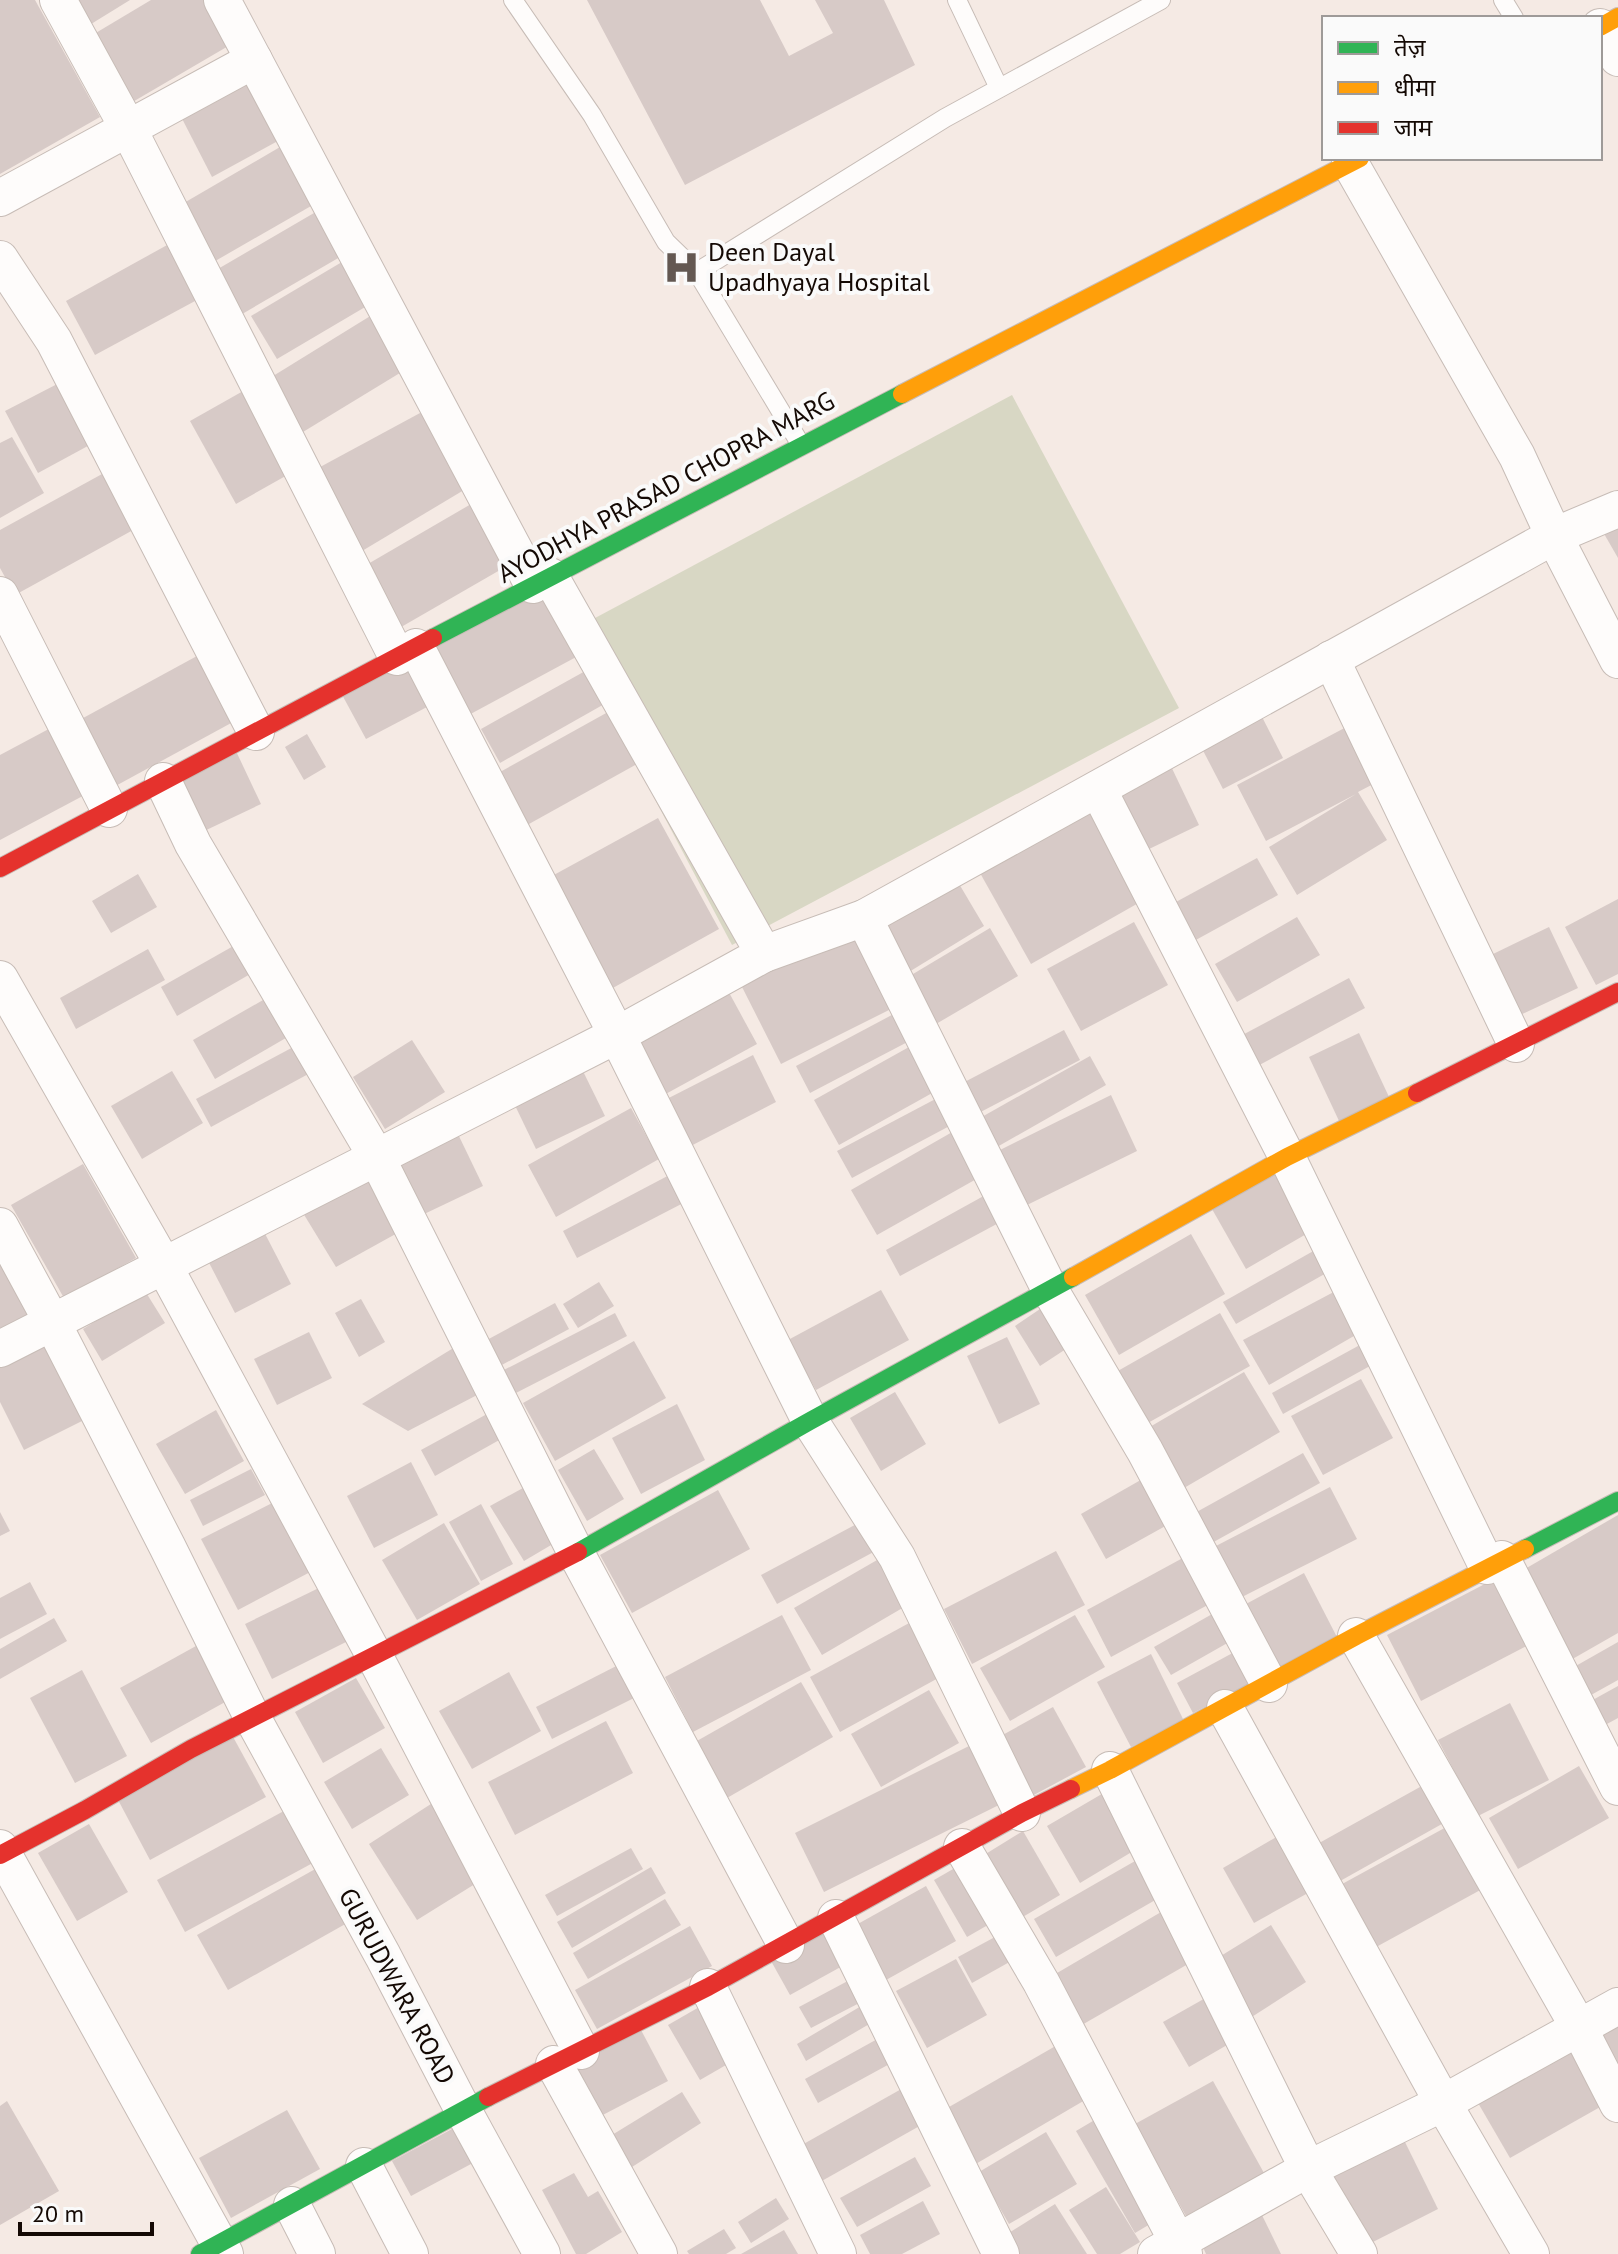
<svg xmlns="http://www.w3.org/2000/svg" width="1618" height="2254" font-family="'PT Sans','Noto Sans Devanagari',sans-serif">
<style>
.green{fill:#d8d7c4}
.building{fill:#d7cac7}
.lines{fill:none;stroke-linecap:round;stroke-linejoin:round}
.lane-casing{stroke:#c7bcb6;stroke-width:20}
.street-casing{stroke:#c7bcb6;stroke-width:38}
.fast-casing{stroke:#c7bcb6;stroke-width:20}
.slow-casing{stroke:#c7bcb6;stroke-width:20}
.jam-casing{stroke:#c7bcb6;stroke-width:20}
.lane{stroke:#fefcfb;stroke-width:18}
.street{stroke:#fefcfb;stroke-width:36}
.fast{stroke:#30b455;stroke-width:18}
.slow{stroke:#ff9f0a;stroke-width:18}
.jam{stroke:#e5322d;stroke-width:18}
.labels{text-anchor:middle;stroke-width:8;stroke-linejoin:round;paint-order:stroke}
.poi-label{font-size:26px;fill:#140904;stroke:#fafafa;text-anchor:start}
.street-label{font-size:26px;fill:#140904;stroke:#fafafa}
</style>
<rect width="100%" height="100%" fill="#f5eae4"/>
<path class="green" d="M 1012,395 L 1179,708 L 732,945 L 567,633 Z"/>
<g class="building">
<path d="M 0,0 L 35,0 L 100,117 L 0,174 Z"/>
<path d="M 65,0 L 130,0 L 83,29 Z"/>
<path d="M 151,0 L 222,0 L 242,38 L 124,107 L 84,40 Z"/>
<path d="M 587,0 L 760,0 L 789,56 L 833,33 L 815,0 L 884,0 L 915,65 L 685,185 Z"/>
<path d="M 253,65 L 287,136 L 212,177 L 175,105 Z"/>
<path d="M 292,140 L 325,198 L 210,264 L 177,207 Z"/>
<path d="M 326,206 L 352,250 L 237,317 L 211,273 Z"/>
<path d="M 178,239 L 208,294 L 95,355 L 66,301 Z"/>
<path d="M 352,256 L 377,300 L 277,359 L 251,316 Z"/>
<path d="M 380,310 L 413,365 L 298,435 L 265,381 Z"/>
<path d="M 65,380 L 97,441 L 38,473 L 5,411 Z"/>
<path d="M 252,386 L 298,469 L 236,504 L 190,421 Z"/>
<path d="M 433,406 L 474,484 L 357,554 L 309,473 Z"/>
<path d="M 12,437 L 44,493 L 0,518 L 0,443 Z"/>
<path d="M 113,468 L 144,524 L 15,595 L 0,568 L 0,530 Z"/>
<path d="M 478,500 L 514,562 L 396,630 L 361,568 Z"/>
<path d="M 1618,523 L 1618,558 L 1603,532 Z"/>
<path d="M 539,584 L 578,656 L 465,717 L 426,646 Z"/>
<path d="M 208,650 L 244,716 L 110,789 L 74,723 Z"/>
<path d="M 401,658 L 427,707 L 366,739 L 340,691 Z"/>
<path d="M 596,665 L 615,698 L 500,763 L 481,729 Z"/>
<path d="M 617,707 L 646,759 L 520,829 L 491,777 Z"/>
<path d="M 1257,707 L 1283,758 L 1223,789 L 1197,739 Z"/>
<path d="M 60,723 L 94,790 L 0,840 L 0,755 Z"/>
<path d="M 1352,724 L 1381,780 L 1358,792 L 1387,840 L 1297,895 L 1269,847 L 1356,794 L 1266,841 L 1237,785 Z"/>
<path d="M 307,734 L 326,767 L 304,780 L 285,747 Z"/>
<path d="M 235,749 L 261,804 L 200,833 L 173,779 Z"/>
<path d="M 1168,760 L 1199,825 L 1147,850 L 1116,785 Z"/>
<path d="M 1086,802 L 1142,901 L 1031,964 L 975,864 Z"/>
<path d="M 658,818 L 719,929 L 602,994 L 541,882 Z"/>
<path d="M 1257,858 L 1278,895 L 1183,947 L 1163,909 Z"/>
<path d="M 952,872 L 984,926 L 904,975 L 871,920 Z"/>
<path d="M 138,874 L 157,907 L 111,933 L 92,901 Z"/>
<path d="M 1618,899 L 1618,974 L 1596,985 L 1565,927 Z"/>
<path d="M 1297,917 L 1320,955 L 1237,1002 L 1215,964 Z"/>
<path d="M 1134,922 L 1168,985 L 1081,1031 L 1047,969 Z"/>
<path d="M 856,924 L 897,1006 L 781,1064 L 740,983 Z"/>
<path d="M 1549,927 L 1578,988 L 1520,1015 L 1491,955 Z"/>
<path d="M 990,928 L 1018,976 L 936,1024 L 908,977 Z"/>
<path d="M 244,940 L 261,968 L 177,1016 L 161,987 Z"/>
<path d="M 148,949 L 165,980 L 76,1029 L 60,998 Z"/>
<path d="M 1349,978 L 1365,1008 L 1250,1070 L 1233,1040 Z"/>
<path d="M 726,987 L 757,1044 L 662,1096 L 631,1038 Z"/>
<path d="M 270,996 L 291,1035 L 215,1079 L 193,1040 Z"/>
<path d="M 905,1008 L 919,1036 L 810,1093 L 796,1066 Z"/>
<path d="M 1064,1030 L 1080,1060 L 971,1117 L 955,1087 Z"/>
<path d="M 1359,1033 L 1390,1099 L 1340,1123 L 1309,1057 Z"/>
<path d="M 412,1040 L 445,1092 L 385,1129 L 353,1077 Z"/>
<path d="M 297,1045 L 312,1072 L 211,1127 L 196,1099 Z"/>
<path d="M 909,1047 L 934,1092 L 839,1145 L 814,1100 Z"/>
<path d="M 753,1055 L 776,1102 L 683,1150 L 659,1103 Z"/>
<path d="M 1090,1056 L 1106,1085 L 997,1147 L 980,1118 Z"/>
<path d="M 577,1059 L 605,1116 L 536,1149 L 509,1093 Z"/>
<path d="M 172,1071 L 203,1123 L 142,1159 L 111,1106 Z"/>
<path d="M 943,1095 L 957,1122 L 852,1178 L 837,1151 Z"/>
<path d="M 1111,1095 L 1137,1151 L 1027,1205 L 1000,1150 Z"/>
<path d="M 631,1108 L 659,1159 L 556,1217 L 528,1165 Z"/>
<path d="M 961,1127 L 987,1173 L 877,1235 L 851,1190 Z"/>
<path d="M 456,1130 L 483,1186 L 420,1216 L 393,1160 Z"/>
<path d="M 83,1164 L 136,1258 L 64,1298 L 11,1205 Z"/>
<path d="M 1280,1170 L 1315,1229 L 1246,1269 L 1212,1209 Z"/>
<path d="M 677,1171 L 691,1199 L 577,1258 L 563,1231 Z"/>
<path d="M 370,1178 L 401,1231 L 336,1267 L 303,1213 Z"/>
<path d="M 989,1193 L 1006,1219 L 900,1276 L 886,1250 Z"/>
<path d="M 260,1224 L 291,1284 L 235,1313 L 204,1253 Z"/>
<path d="M 1191,1234 L 1225,1294 L 1119,1355 L 1085,1295 Z"/>
<path d="M 1324,1245 L 1337,1267 L 1236,1324 L 1223,1302 Z"/>
<path d="M 0,1250 L 34,1311 L 0,1330 Z"/>
<path d="M 599,1282 L 614,1306 L 578,1328 L 563,1304 Z"/>
<path d="M 1345,1286 L 1366,1329 L 1269,1385 L 1243,1340 Z"/>
<path d="M 881,1290 L 909,1340 L 816,1390 L 788,1340 Z"/>
<path d="M 145,1291 L 165,1323 L 102,1361 L 83,1329 Z"/>
<path d="M 361,1299 L 385,1342 L 359,1357 L 335,1313 Z"/>
<path d="M 555,1303 L 569,1329 L 498,1367 L 485,1341 Z"/>
<path d="M 1043,1307 L 1069,1347 L 1040,1366 L 1015,1326 Z"/>
<path d="M 615,1313 L 627,1336 L 512,1395 L 500,1372 Z"/>
<path d="M 1220,1313 L 1250,1366 L 1146,1424 L 1116,1372 Z"/>
<path d="M 309,1332 L 332,1378 L 277,1405 L 254,1359 Z"/>
<path d="M 1007,1337 L 1040,1404 L 999,1424 L 967,1356 Z"/>
<path d="M 1369,1340 L 1379,1361 L 1283,1414 L 1272,1393 Z"/>
<path d="M 49,1341 L 88,1418 L 24,1450 L 0,1402 L 0,1365 Z"/>
<path d="M 634,1341 L 666,1398 L 555,1461 L 523,1403 Z"/>
<path d="M 455,1347 L 479,1394 L 408,1431 L 362,1404 Z"/>
<path d="M 1244,1372 L 1280,1432 L 1184,1488 L 1148,1428 Z"/>
<path d="M 1361,1379 L 1393,1438 L 1323,1475 L 1291,1416 Z"/>
<path d="M 895,1392 L 926,1444 L 881,1471 L 850,1418 Z"/>
<path d="M 677,1404 L 705,1460 L 641,1494 L 612,1438 Z"/>
<path d="M 498,1408 L 512,1433 L 435,1476 L 421,1450 Z"/>
<path d="M 216,1410 L 244,1461 L 185,1494 L 156,1444 Z"/>
<path d="M 594,1449 L 624,1499 L 587,1521 L 558,1470 Z"/>
<path d="M 1303,1453 L 1320,1483 L 1210,1544 L 1193,1514 Z"/>
<path d="M 411,1462 L 438,1515 L 374,1548 L 347,1496 Z"/>
<path d="M 251,1469 L 265,1495 L 203,1526 L 190,1500 Z"/>
<path d="M 1153,1473 L 1178,1519 L 1106,1559 L 1081,1514 Z"/>
<path d="M 532,1483 L 563,1538 L 524,1561 L 490,1506 Z"/>
<path d="M 1330,1487 L 1357,1539 L 1240,1598 L 1214,1547 Z"/>
<path d="M 718,1490 L 750,1549 L 632,1613 L 600,1555 Z"/>
<path d="M 280,1499 L 316,1569 L 238,1610 L 201,1539 Z"/>
<path d="M 481,1504 L 513,1564 L 481,1581 L 449,1522 Z"/>
<path d="M 0,1512 L 10,1531 L 0,1536 Z"/>
<path d="M 1618,1515 L 1618,1633 L 1569,1661 L 1518,1573 Z"/>
<path d="M 866,1519 L 881,1548 L 777,1604 L 761,1575 Z"/>
<path d="M 444,1523 L 480,1584 L 417,1620 L 382,1560 Z"/>
<path d="M 1056,1551 L 1085,1605 L 972,1664 L 944,1609 Z"/>
<path d="M 1192,1553 L 1217,1600 L 1111,1657 L 1087,1610 Z"/>
<path d="M 884,1556 L 911,1603 L 822,1655 L 794,1608 Z"/>
<path d="M 1304,1573 L 1339,1641 L 1281,1671 L 1246,1604 Z"/>
<path d="M 1504,1574 L 1538,1640 L 1421,1701 L 1387,1635 Z"/>
<path d="M 30,1582 L 47,1614 L 0,1639 L 0,1598 Z"/>
<path d="M 325,1585 L 352,1639 L 272,1679 L 245,1624 Z"/>
<path d="M 1221,1609 L 1238,1637 L 1171,1675 L 1154,1647 Z"/>
<path d="M 782,1615 L 811,1670 L 693,1732 L 665,1677 Z"/>
<path d="M 1075,1615 L 1105,1667 L 1010,1721 L 980,1668 Z"/>
<path d="M 922,1616 L 951,1671 L 840,1732 L 810,1677 Z"/>
<path d="M 54,1618 L 67,1641 L 0,1679 L 0,1649 Z"/>
<path d="M 1618,1642 L 1618,1680 L 1591,1695 L 1574,1667 Z"/>
<path d="M 196,1646 L 227,1701 L 151,1743 L 120,1688 Z"/>
<path d="M 1240,1649 L 1257,1680 L 1193,1713 L 1177,1683 Z"/>
<path d="M 1151,1654 L 1184,1721 L 1131,1747 L 1097,1682 Z"/>
<path d="M 630,1659 L 646,1692 L 552,1739 L 536,1707 Z"/>
<path d="M 82,1670 L 127,1756 L 75,1783 L 30,1698 Z"/>
<path d="M 509,1672 L 541,1731 L 472,1769 L 439,1711 Z"/>
<path d="M 356,1678 L 385,1728 L 323,1763 L 295,1712 Z"/>
<path d="M 801,1682 L 833,1737 L 720,1802 L 688,1746 Z"/>
<path d="M 1618,1686 L 1618,1718 L 1594,1731 L 1580,1707 Z"/>
<path d="M 929,1690 L 959,1743 L 881,1787 L 851,1734 Z"/>
<path d="M 1510,1703 L 1549,1780 L 1478,1816 L 1438,1740 Z"/>
<path d="M 1053,1707 L 1086,1767 L 1032,1796 L 999,1737 Z"/>
<path d="M 606,1721 L 633,1773 L 515,1835 L 488,1782 Z"/>
<path d="M 232,1735 L 266,1797 L 150,1860 L 117,1798 Z"/>
<path d="M 983,1739 L 1013,1798 L 824,1892 L 795,1833 Z"/>
<path d="M 381,1748 L 409,1795 L 352,1829 L 324,1782 Z"/>
<path d="M 1579,1766 L 1609,1818 L 1518,1869 L 1489,1818 Z"/>
<path d="M 1429,1782 L 1449,1820 L 1333,1885 L 1312,1847 Z"/>
<path d="M 1107,1791 L 1140,1847 L 1080,1883 L 1047,1826 Z"/>
<path d="M 434,1802 L 483,1879 L 417,1920 L 369,1844 Z"/>
<path d="M 293,1806 L 322,1858 L 185,1932 L 157,1880 Z"/>
<path d="M 89,1824 L 128,1892 L 77,1921 L 38,1853 Z"/>
<path d="M 1450,1825 L 1484,1888 L 1367,1952 L 1333,1889 Z"/>
<path d="M 1023,1831 L 1060,1895 L 1021,1918 L 984,1855 Z"/>
<path d="M 1285,1832 L 1317,1888 L 1254,1923 L 1223,1868 Z"/>
<path d="M 631,1848 L 643,1869 L 557,1916 L 545,1895 Z"/>
<path d="M 1142,1857 L 1164,1895 L 1056,1957 L 1034,1919 Z"/>
<path d="M 967,1861 L 1000,1918 L 967,1937 L 934,1880 Z"/>
<path d="M 326,1863 L 356,1918 L 228,1990 L 197,1935 Z"/>
<path d="M 651,1867 L 666,1893 L 572,1948 L 557,1922 Z"/>
<path d="M 926,1886 L 956,1941 L 886,1980 L 856,1925 Z"/>
<path d="M 665,1899 L 681,1925 L 588,1979 L 573,1953 Z"/>
<path d="M 1173,1905 L 1202,1956 L 1080,2026 L 1052,1976 Z"/>
<path d="M 1271,1925 L 1306,1982 L 1247,2020 L 1211,1962 Z"/>
<path d="M 690,1926 L 712,1966 L 597,2029 L 575,1990 Z"/>
<path d="M 827,1930 L 846,1964 L 790,1995 L 771,1961 Z"/>
<path d="M 1006,1931 L 1020,1956 L 972,1983 L 958,1957 Z"/>
<path d="M 956,1959 L 987,2015 L 927,2048 L 896,1991 Z"/>
<path d="M 859,1975 L 871,1997 L 811,2028 L 799,2007 Z"/>
<path d="M 1209,1996 L 1234,2041 L 1189,2067 L 1163,2022 Z"/>
<path d="M 873,1999 L 883,2016 L 806,2061 L 797,2044 Z"/>
<path d="M 701,2006 L 733,2061 L 700,2080 L 668,2025 Z"/>
<path d="M 1618,2021 L 1618,2077 L 1594,2034 Z"/>
<path d="M 641,2030 L 668,2081 L 597,2118 L 570,2067 Z"/>
<path d="M 881,2037 L 895,2061 L 818,2103 L 805,2079 Z"/>
<path d="M 1066,2040 L 1097,2093 L 974,2165 L 942,2111 Z"/>
<path d="M 1574,2040 L 1609,2102 L 1510,2158 L 1474,2096 Z"/>
<path d="M 1213,2081 L 1264,2173 L 1186,2216 L 1135,2124 Z"/>
<path d="M 912,2083 L 932,2119 L 820,2182 L 800,2146 Z"/>
<path d="M 682,2092 L 701,2123 L 632,2167 L 612,2135 Z"/>
<path d="M 7,2101 L 59,2191 L 0,2225 L 0,2106 Z"/>
<path d="M 287,2110 L 320,2169 L 231,2218 L 199,2158 Z"/>
<path d="M 1103,2115 L 1162,2217 L 1135,2233 L 1076,2131 Z"/>
<path d="M 467,2121 L 486,2156 L 411,2196 L 392,2161 Z"/>
<path d="M 1046,2132 L 1077,2184 L 1009,2224 L 979,2172 Z"/>
<path d="M 1404,2140 L 1438,2209 L 1367,2245 L 1332,2177 Z"/>
<path d="M 915,2157 L 931,2186 L 857,2227 L 840,2198 Z"/>
<path d="M 574,2173 L 588,2197 L 598,2191 L 622,2232 L 586,2254 L 576,2254 L 542,2190 Z"/>
<path d="M 1106,2187 L 1140,2242 L 1120,2254 L 1097,2254 L 1069,2210 Z"/>
<path d="M 776,2198 L 789,2219 L 751,2243 L 738,2222 Z"/>
<path d="M 923,2201 L 940,2234 L 902,2254 L 870,2254 L 860,2235 Z"/>
<path d="M 1055,2204 L 1087,2254 L 1020,2254 L 1007,2234 Z"/>
<path d="M 1258,2207 L 1281,2254 L 1206,2254 L 1198,2236 Z"/>
<path d="M 724,2229 L 736,2248 L 726,2254 L 689,2254 L 687,2251 Z"/>
<path d="M 784,2230 L 798,2254 L 741,2254 Z"/>
</g>
<g class="lines">
<defs>
<g id="lane">
<path d="M 513,0 L 592,115 L 666,242 L 697,272 L 945,118 L 1161,0"/>
<path d="M 957,0 L 999,88"/>
<path d="M 1503,0 L 1514,18"/>
<path d="M 697,272 L 801,445"/>
</g>
<g id="street">
<path d="M 58,0 L 128,128 L 397,657"/>
<path d="M 222,0 L 533,585"/>
<path d="M 1600,27 L 1618,58"/>
<path d="M 1350,163 L 1517,456 L 1554,536 L 1618,660"/>
<path d="M 0,198 L 254,60"/>
<path d="M 0,259 L 54,341 L 256,732"/>
<path d="M 0,595 L 109,809"/>
<path d="M 416,647 L 617,1035 L 810,1421 L 897,1557 L 1022,1813"/>
<path d="M 1331,659 L 1516,1044"/>
<path d="M 163,781 L 193,844 L 376,1156 L 576,1553 L 786,1945"/>
<path d="M 1098,789 L 1287,1157 L 1487,1566"/>
<path d="M 864,918 L 1050,1290 L 1145,1451 L 1269,1684"/>
<path d="M 764,954 L 864,918 L 1554,536 L 1618,509"/>
<path d="M 0,979 L 164,1266 L 374,1655 L 581,2051"/>
<path d="M 0,1226 L 52,1322 L 167,1546 L 252,1717 L 383,1956 L 463,2110 L 542,2254"/>
<path d="M 0,1349 L 617,1035 L 764,954 L 550,576"/>
<path d="M 1502,1559 L 1618,1787"/>
<path d="M 1356,1636 L 1579,2028 L 1618,2104"/>
<path d="M 1225,1708 L 1443,2103 L 1531,2254"/>
<path d="M 1110,1770 L 1308,2169 L 1359,2254"/>
<path d="M 962,1847 L 1041,1982 L 1184,2254"/>
<path d="M 0,1848 L 225,2254"/>
<path d="M 836,1918 L 1001,2254"/>
<path d="M 708,1987 L 838,2254"/>
<path d="M 554,2064 L 659,2254"/>
<path d="M 364,2166 L 410,2254"/>
<path d="M 292,2205 L 317,2254"/>
<path d="M 1156,2254 L 1308,2169 L 1443,2103 L 1618,2006"/>
</g>
<g id="fast">
<path d="M 433,638 L 902,394"/>
<path d="M 1525,1549 L 1618,1501"/>
<path d="M 578,1552 L 810,1421 L 1073,1277"/>
<path d="M 200,2254 L 488,2097"/>
</g>
<g id="slow">
<path d="M 1600,27 L 1618,17"/>
<path d="M 902,394 L 1360,158"/>
<path d="M 1073,1277 L 1287,1157 L 1417,1093"/>
<path d="M 1071,1789 L 1110,1770 L 1356,1636 L 1525,1549"/>
</g>
<g id="jam">
<path d="M 0,868 L 433,638"/>
<path d="M 1417,1093 L 1618,992"/>
<path d="M 0,1855 L 85,1810 L 191,1749 L 578,1552"/>
<path d="M 488,2097 L 708,1987 L 1022,1813 L 1071,1789"/>
</g>
</defs>
<use href="#lane" class="lane-casing"/>
<use href="#street" class="street-casing"/>
<use href="#fast" class="fast-casing"/>
<use href="#slow" class="slow-casing"/>
<use href="#jam" class="jam-casing"/>
<use href="#lane" class="lane"/>
<use href="#street" class="street"/>
<use href="#fast" class="fast"/>
<use href="#slow" class="slow"/>
<use href="#jam" class="jam"/>
</g>
<defs>
<symbol id="hospital-bare" viewBox="-9 -9 18 18"><path d="M-5-5h3v3.5h4V-5h3V5h-3V1.5h-4V5h-3Z" fill="#635852" stroke="#fafafa" stroke-width="2.5" paint-order="stroke"/></symbol>
</defs>
<g fill-rule="evenodd">
<use href="#hospital-bare" x="656" y="242" width="51" height="51"/>
</g>
<g class="labels">
<g class="poi-label">
<text x="708" y="261">Deen Dayal<tspan x="708" dy="30">Upadhyaya Hospital</tspan></text>
</g>
<g class="street-label">
<text transform="translate(666 487) rotate(-28)" y="9">AYODHYA PRASAD CHOPRA MARG</text>
<text transform="translate(397 1986) rotate(62)" y="9">GURUDWARA ROAD</text>
</g>
</g>
<rect x="1322" y="16" width="280" height="144" fill="#fafafa" stroke="#9e9a98" stroke-width="2"/>
<rect x="1338" y="42" width="40" height="12" fill="#30b455" stroke="#9e9a98" stroke-width="2"/>
<text x="1394" y="56" font-size="24" fill="#140904">तेज़</text>
<rect x="1338" y="82" width="40" height="12" fill="#ff9f0a" stroke="#9e9a98" stroke-width="2"/>
<text x="1394" y="96" font-size="24" fill="#140904">धीमा</text>
<rect x="1338" y="122" width="40" height="12" fill="#e5322d" stroke="#9e9a98" stroke-width="2"/>
<text x="1394" y="136" font-size="24" fill="#140904">जाम</text>
<path d="M20 2222v12h132v-12" fill="none" stroke="#140904" stroke-width="4"/>
<text x="32" y="2222" font-size="24" fill="#140904" stroke="#fafafa" stroke-width="6" paint-order="stroke">20 m</text>
</svg>
